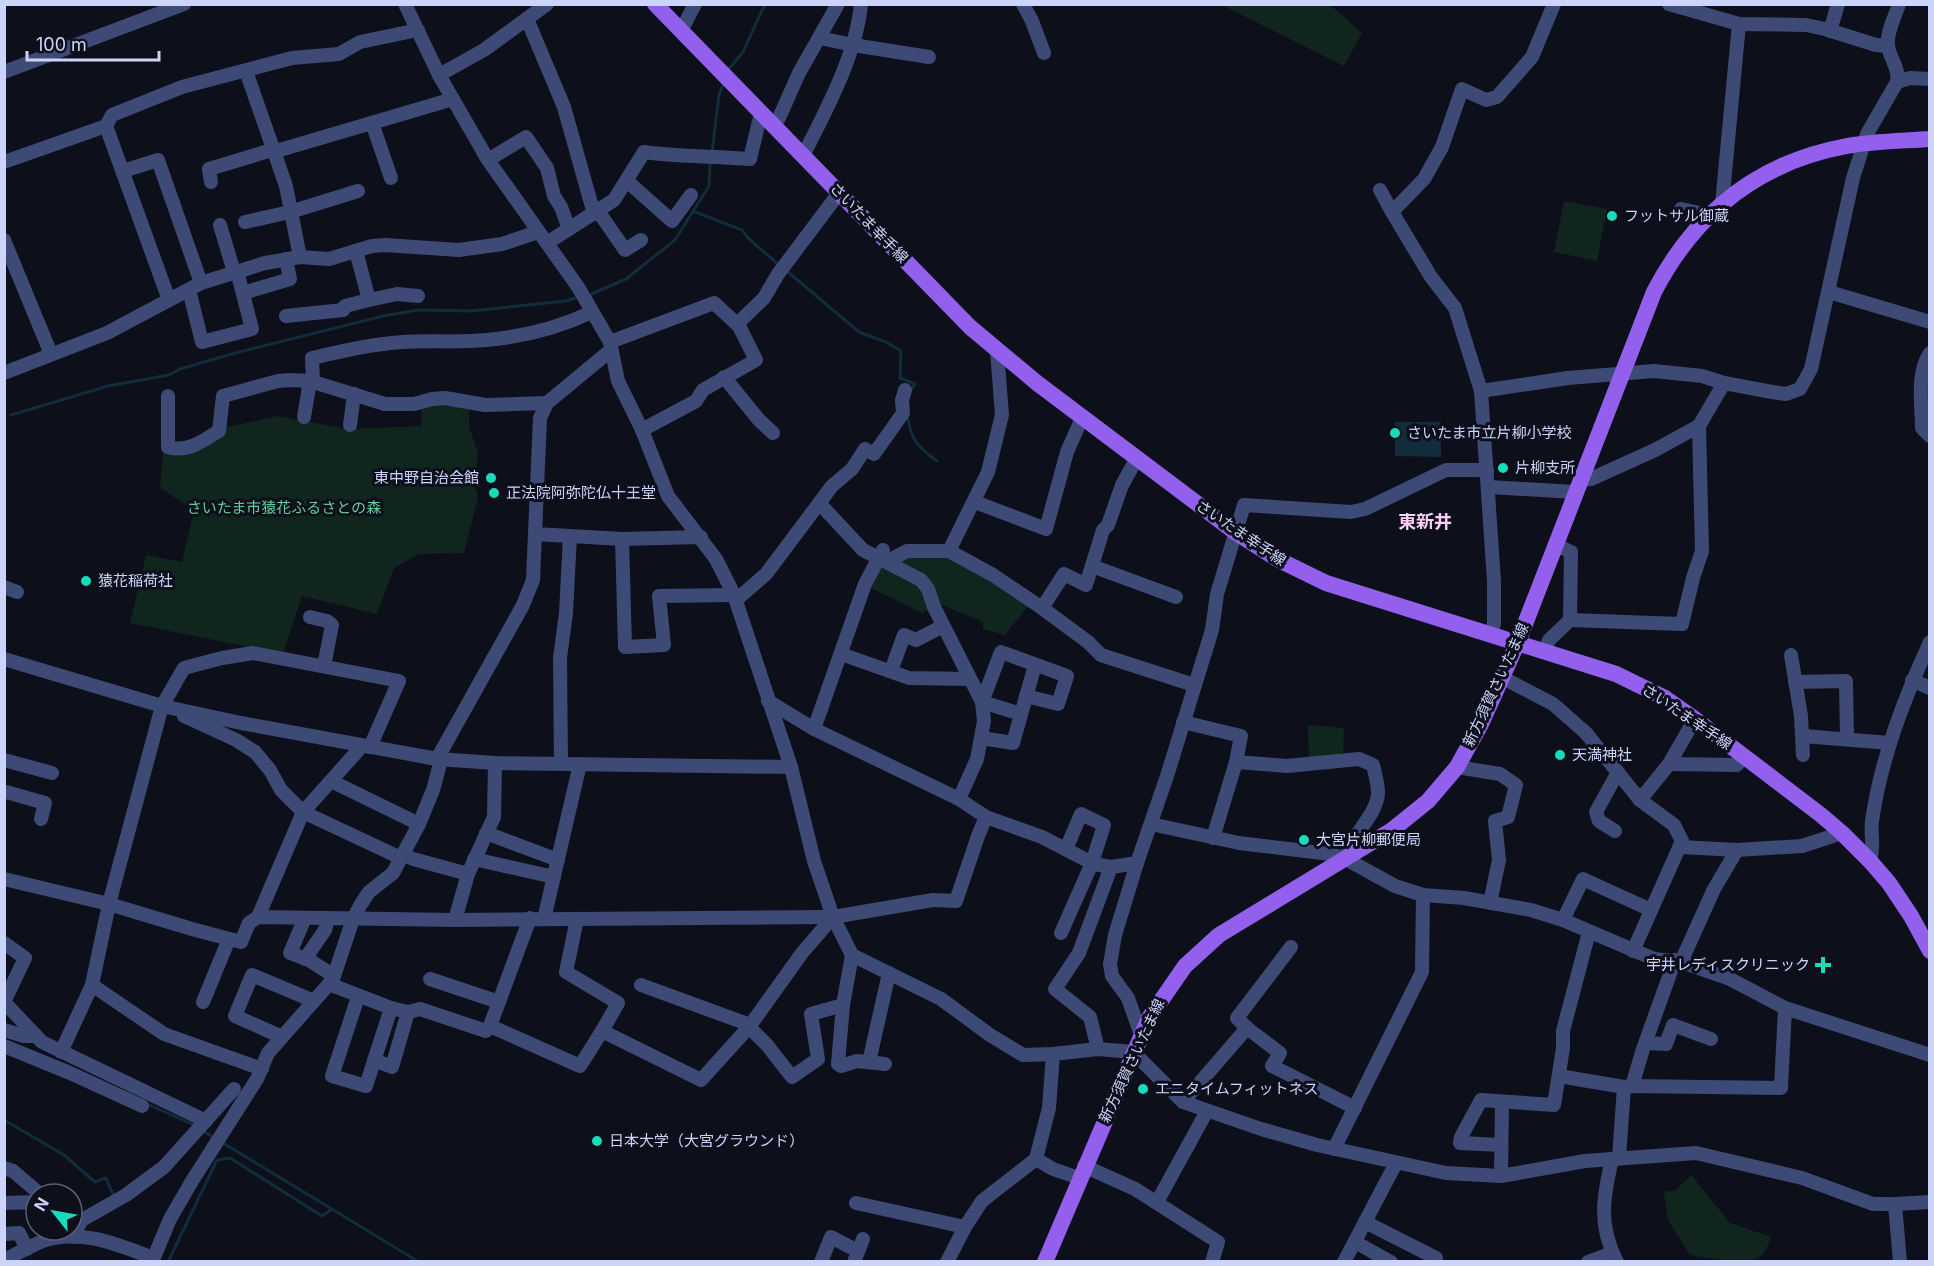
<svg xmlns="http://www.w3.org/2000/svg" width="1934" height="1266" font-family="Inter,'Noto Sans JP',sans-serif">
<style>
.green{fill:#11251f}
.water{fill:#112d3b}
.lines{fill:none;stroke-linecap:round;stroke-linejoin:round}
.stream{stroke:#112d3b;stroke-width:3}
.minor{stroke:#3d4a75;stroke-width:14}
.major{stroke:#9360ed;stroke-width:16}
.poi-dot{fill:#18dbbb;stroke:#0d0f1b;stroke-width:2}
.labels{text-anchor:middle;stroke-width:6;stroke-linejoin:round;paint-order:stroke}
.poi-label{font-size:15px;fill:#cdd4fa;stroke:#0d0f1b;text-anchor:start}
.street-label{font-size:15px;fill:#cdd4fa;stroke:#0d0f1b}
.park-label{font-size:15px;fill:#62d098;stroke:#0d0f1b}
.quarter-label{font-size:18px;font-weight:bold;fill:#facff5;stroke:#0d0f1b}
</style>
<rect width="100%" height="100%" fill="#0d0f1b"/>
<g class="green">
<path d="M 1222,5 L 1326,5 L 1335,9 L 1362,33 L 1344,66 Z"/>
<path d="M 1564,201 L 1607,209 L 1597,261 L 1554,252 Z"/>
<path d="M 421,403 L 469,403 L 469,427 L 478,453 L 474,483 L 478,497 L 464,553 L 419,554 L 394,568 L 377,614 L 302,596 L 283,654 L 130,623 L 146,555 L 182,562 L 194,510 L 160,488 L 163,453 L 179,455 L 223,428 L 277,416 L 348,429 L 422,426 Z"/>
<path d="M 908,544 L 933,545 L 977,569 L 1028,606 L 1005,635 L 983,629 L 983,622 L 942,605 L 922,613 L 869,587 L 871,580 L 890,554 Z"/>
<path d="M 1308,725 L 1344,728 L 1343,758 L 1309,761 Z"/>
<path d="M 1691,1175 L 1730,1223 L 1771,1237 C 1769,1242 1766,1251 1762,1255 C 1752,1266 1704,1258 1690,1255 L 1668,1220 L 1664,1192 L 1676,1190 Z"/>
</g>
<path class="water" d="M 1395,422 L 1441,422 L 1441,457 L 1395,456 Z"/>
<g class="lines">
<g class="stream">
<path d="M 728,70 L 743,52 L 765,4"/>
<path d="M 712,152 L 719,95 L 724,82"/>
<path d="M 693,211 L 742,230 L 748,238 L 779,265"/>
<path d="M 787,271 L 859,332 L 886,342 L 901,351 L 900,378 L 915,384 L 911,390"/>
<path d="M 589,295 L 626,279 L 675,240 L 709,186 L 710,162"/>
<path d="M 907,414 C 911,439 916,446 937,461"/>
<path d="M 11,415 L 108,386 L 169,375 L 180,369 L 239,352 L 383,316 L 418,310 L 471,311 L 566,301 L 579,297"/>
<path d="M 145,1103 L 194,1125"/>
<path d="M 4,1120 L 64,1155 L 95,1182 L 106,1178 L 114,1197"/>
<path d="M 202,1130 L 214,1138"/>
<path d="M 223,1143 L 419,1262"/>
<path d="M 168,1262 L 217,1160 L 230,1158 L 322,1216 L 332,1209"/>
</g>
<g class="minor">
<path d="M 405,4 L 439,75 L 488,160 L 578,287 L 610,342 L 618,381 L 642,430 L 668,496 L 716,559 L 734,595 L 791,767 L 814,861 L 833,917 L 852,955 L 941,999 L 990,1035 L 1023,1055 L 1053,1054 L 1098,1049 L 1133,1052 L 1183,1102 L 1261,1129 L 1317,1145 L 1446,1173 L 1501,1176 L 1585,1161 L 1696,1153 L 1802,1178 L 1873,1204 L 1895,1204 L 1930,1202"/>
<path d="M 1023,4 L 1032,21 L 1044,53"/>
<path d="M 1669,4 L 1739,24 L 1806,25 L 1825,29 L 1876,45 L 1888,46"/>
<path d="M 527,19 L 564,107 L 594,214"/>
<path d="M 681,31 L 695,4"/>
<path d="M 1830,31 L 1838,4"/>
<path d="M 820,38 L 853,45 L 929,57"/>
<path d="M 246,71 L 286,186 L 300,257"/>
<path d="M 4,72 L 184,4"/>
<path d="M 439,75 L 484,50 L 547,4"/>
<path d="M 1897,82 L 1910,78 L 1930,79"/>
<path d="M 372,123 L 391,178"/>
<path d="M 106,126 L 169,300"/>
<path d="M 773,126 L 779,118 L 799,73 L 838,4"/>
<path d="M 273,152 L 453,99"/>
<path d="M 803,156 C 826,110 856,56 861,4"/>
<path d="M 488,160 L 526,137 L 547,168 L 554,196 L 561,207 L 569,229"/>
<path d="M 4,162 L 106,126 L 112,115 L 182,87 L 292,58 L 339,54 L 360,42 L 418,30"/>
<path d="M 123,171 L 158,160 L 201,283"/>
<path d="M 627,181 L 672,221 L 691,195"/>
<path d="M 211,182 L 209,169 L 272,150"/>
<path d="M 1380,190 L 1392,212"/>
<path d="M 1722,204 L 1739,24"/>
<path d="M 1681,209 L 1709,215"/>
<path d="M 598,211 L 625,250 L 641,240"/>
<path d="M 245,222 L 290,212 L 358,191"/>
<path d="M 220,225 L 234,272"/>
<path d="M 4,240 L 51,354"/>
<path d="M 547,243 L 614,200 L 644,152 C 680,157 714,156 750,159 L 761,113"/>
<path d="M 189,290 L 202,342 L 252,329 L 237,271"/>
<path d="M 1829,292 L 1930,322"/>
<path d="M 243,293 L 290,279 L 286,259"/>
<path d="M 369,300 L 397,294 L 418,296"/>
<path d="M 286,316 L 343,310 L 345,306 L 369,300 L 356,251"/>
<path d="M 737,324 L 764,298 L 778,274 L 839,193"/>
<path d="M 610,342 L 714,303 L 739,326 L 756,360 L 703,390 L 696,401 L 642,430"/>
<path d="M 1930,353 C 1916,373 1922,405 1922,428 L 1930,436"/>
<path d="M 4,373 L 107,333 L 201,283 L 265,263 L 300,257 L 329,259 L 372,246 L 385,245 L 459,250 L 502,244 L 538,232"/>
<path d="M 724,377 L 759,420 L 773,433"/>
<path d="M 313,382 L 312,358 C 342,351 372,344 403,342 C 430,340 458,343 486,340 C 523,337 558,328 592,312"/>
<path d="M 1481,391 L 1568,378 L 1654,371 L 1702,376 L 1724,383 L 1772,392 L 1786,394 L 1800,389 L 1811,369 L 1853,178 L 1867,134 L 1897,82 C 1900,69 1890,59 1888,46 C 1886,33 1895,17 1899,4"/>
<path d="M 168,396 L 168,447 C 188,453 202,441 219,431 L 223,396 L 278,381 L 291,380 L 310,381 L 385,404 L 414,404 L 432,399 L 445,398 L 485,405 L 547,403"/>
<path d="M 304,417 L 310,381"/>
<path d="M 350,425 L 354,394"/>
<path d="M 1580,480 L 1591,479 L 1655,450 L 1699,426 L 1724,383"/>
<path d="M 1489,487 L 1575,492"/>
<path d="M 975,502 L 1046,529 L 1067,452 L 1082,418"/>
<path d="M 820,504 L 863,550 L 921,580 L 928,589 L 934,607 L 982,702 L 984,721 L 977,759 L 959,799"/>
<path d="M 535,534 L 622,539 L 701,537"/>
<path d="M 622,539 L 625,647 L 664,645 L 659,596 L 734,595"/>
<path d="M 1556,545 L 1571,552 L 1570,620"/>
<path d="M 949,551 L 988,472 L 1002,415 L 997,351"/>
<path d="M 886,562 L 907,551 L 949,551 L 993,575 L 1042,608 L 1088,642 L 1101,655 L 1194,685"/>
<path d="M 1092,566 L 1176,597"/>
<path d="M 4,587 L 17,592"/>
<path d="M 736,600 L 766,574 L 832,486 L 852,469 L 865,449 L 874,454 L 903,413 L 902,400 L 905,390"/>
<path d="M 1042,608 L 1064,574 L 1086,585 L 1103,530 L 1108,525 L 1122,485 L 1137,458"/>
<path d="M 310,617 L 327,621 L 332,625 L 324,666"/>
<path d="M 1491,634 L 1494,624 L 1494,581 L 1481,391 L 1455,308 L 1431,277 L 1392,212 L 1424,179 L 1442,147 L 1462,89 L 1486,100 L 1497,97 L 1532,57 L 1554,4"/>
<path d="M 1545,650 L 1549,640 L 1570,620 L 1682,624 L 1693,578 L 1702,551 L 1699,426"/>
<path d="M 841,654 L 909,678 L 970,679"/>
<path d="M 1791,655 L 1801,716 L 1803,755"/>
<path d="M 4,659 L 162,706 L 241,723 L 437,759 L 495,763 L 791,767"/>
<path d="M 891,671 L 904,635 L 916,640 L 943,626"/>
<path d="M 1503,678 L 1553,704 L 1586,733 L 1640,800 L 1674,825 L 1682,841 L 1633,951"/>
<path d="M 1912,680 L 1930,688"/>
<path d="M 1795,682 L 1846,681 L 1847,739"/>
<path d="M 768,701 L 814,729 L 959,799 L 986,817 L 1042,837 L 1094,864 L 1111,867 L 1137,863"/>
<path d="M 1021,714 L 982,702 L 1001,652 L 1067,676 L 1058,704 L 1026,696"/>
<path d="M 184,716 L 236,740 L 255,752 L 270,770 L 281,790 L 303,812 L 401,858"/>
<path d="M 1183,722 L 1241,736 L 1236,762 L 1287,766 L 1359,759 L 1373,765 C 1375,773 1378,784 1378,793 C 1377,816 1350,835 1346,859"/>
<path d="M 814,729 L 865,584 L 883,550"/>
<path d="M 1803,736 L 1890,743"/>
<path d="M 981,738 L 1013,743 L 1035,665"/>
<path d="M 437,759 L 523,605 L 533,580 L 540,418 L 547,403 L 611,350"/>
<path d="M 4,760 L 52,773"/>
<path d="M 561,764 L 560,658 L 566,613 L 570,536"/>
<path d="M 1669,764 L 1737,765 L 1744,757"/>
<path d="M 1457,767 L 1500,774 L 1516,785 L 1508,817 L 1495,821 L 1499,860 L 1490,903"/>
<path d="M 331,781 L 419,824"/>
<path d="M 6,792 L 45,803 L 41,819"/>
<path d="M 1640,800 L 1669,764 L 1695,719"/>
<path d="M 1151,824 L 1239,843 L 1330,854 L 1346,859 L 1395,886 L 1423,895 L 1464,898 L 1531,910 L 1563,920 L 1654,959 L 1681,962 L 1730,979 L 1785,1008 L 1930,1055"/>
<path d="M 1615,831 L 1599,821 L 1596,812 L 1618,772"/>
<path d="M 486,833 L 558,860"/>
<path d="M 1213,838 L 1236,762"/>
<path d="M 1681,847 L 1737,850 L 1802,846 L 1842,833"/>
<path d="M 403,854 L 413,859 L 468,874"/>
<path d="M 474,859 L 554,877"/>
<path d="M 1870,861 C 1875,843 1870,836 1872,821 C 1881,758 1904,699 1930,642"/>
<path d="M 4,879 L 109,904 L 192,929 L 241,942 L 249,923 L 258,917 L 455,920 L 833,917"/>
<path d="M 258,917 L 303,812 L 362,746"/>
<path d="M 305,918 L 290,953 L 309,960 L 334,976"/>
<path d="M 544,919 L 580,764"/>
<path d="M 577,919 L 566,972 L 618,1003 L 602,1031"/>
<path d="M 455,920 L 468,874 L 494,817 L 495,763"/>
<path d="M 1563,920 L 1583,879 L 1651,910"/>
<path d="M 1061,933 L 1092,863 L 1104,825 L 1081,814 L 1066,849"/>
<path d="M 4,943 L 25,958 L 4,1002"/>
<path d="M 852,955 L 843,1005 L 838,1064 L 841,1066 L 857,1061 L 885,1064"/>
<path d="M 305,959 L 325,930 L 328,918"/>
<path d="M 1681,962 L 1714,889 L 1737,850"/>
<path d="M 430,979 L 499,1002"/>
<path d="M 329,984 L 391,1008 L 408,1012 L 420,1009 L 486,1031 L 490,1026 L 530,918"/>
<path d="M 92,985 L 164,1034 L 262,1069"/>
<path d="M 641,985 L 745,1023 L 767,1045 L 792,1077 L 818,1059 L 811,1014 L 843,1005"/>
<path d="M 358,997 L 332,1076 L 366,1086 L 391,1008"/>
<path d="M 4,1002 L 42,1042 L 206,1121"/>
<path d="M 203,1002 L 229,939"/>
<path d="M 490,1026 L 580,1066 L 602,1031 L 701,1080 L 749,1027 L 802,953 L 833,917 L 933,900 L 956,901 L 978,836 L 986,817"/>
<path d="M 1247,1028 L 1237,1018 L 1291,947"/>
<path d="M 4,1030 L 24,1036 L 35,1036"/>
<path d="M 1141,1035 L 1128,998 L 1112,976 L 1110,964 L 1115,935 L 1137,863 L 1167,776 L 1212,630 L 1217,594 L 1244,505 L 1351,512 L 1365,509 L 1446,470 L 1487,470"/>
<path d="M 282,1037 L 235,1016 L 252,975 L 314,1001"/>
<path d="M 1646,1043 L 1666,1044 L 1673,1025 L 1711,1039"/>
<path d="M 4,1046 L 70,1073 L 142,1106"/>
<path d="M 1098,1049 L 1090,1017 L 1055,989 L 1079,953 L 1111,867"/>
<path d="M 61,1052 L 92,985 L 109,904 L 162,706 L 184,668 L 222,658 L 253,653 L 399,681 L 370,747"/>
<path d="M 374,1060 L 392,1067 L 408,1012"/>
<path d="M 869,1062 L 889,973"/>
<path d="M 1559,1076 L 1624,1087 L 1632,1086 L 1781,1088 L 1785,1008"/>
<path d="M 1632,1086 L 1643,1049 L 1675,960"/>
<path d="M 1183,1102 L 1247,1028 L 1280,1053 L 1272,1066 L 1355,1108"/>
<path d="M 1501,1145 L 1460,1143 L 1461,1137 L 1481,1100 L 1554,1105 L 1563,1048 L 1563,1031 L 1589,932"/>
<path d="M 1334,1149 L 1422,972 L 1423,895"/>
<path d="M 1619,1158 L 1624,1087"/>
<path d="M 1036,1159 L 1053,1169 L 1079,1178"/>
<path d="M 1612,1159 C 1603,1198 1598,1225 1617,1262"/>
<path d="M 1084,1166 L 1135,1189 L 1218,1242 L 1212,1262"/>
<path d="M 4,1168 L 13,1171 L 40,1194"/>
<path d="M 1501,1176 L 1502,1103"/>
<path d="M 1157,1202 L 1207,1111"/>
<path d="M 4,1203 L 36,1202"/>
<path d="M 856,1203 L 965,1227 L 982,1201 L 1036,1159 L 1049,1108 L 1053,1054"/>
<path d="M 1895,1204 L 1900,1262"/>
<path d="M 1365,1222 L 1436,1258"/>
<path d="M 4,1234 L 19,1233 L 27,1249"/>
<path d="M 76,1237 L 78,1226 L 82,1220 L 126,1195 L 164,1167 L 234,1089"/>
<path d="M 1355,1242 L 1391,1262"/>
<path d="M 4,1260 C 17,1254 30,1246 43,1241 C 80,1228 119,1245 153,1258"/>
<path d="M 152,1262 L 170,1219 L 192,1181 L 257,1079 L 268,1053 L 329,984 L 334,976 L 353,919 L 361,904 L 369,892 L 393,873 L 419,824 L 433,790 L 441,760"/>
<path d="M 821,1262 L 831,1237 L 858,1251"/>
<path d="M 854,1262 L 863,1239"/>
<path d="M 947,1262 L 965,1227"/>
<path d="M 1344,1262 L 1396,1163"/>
<path d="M 1588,1262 L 1612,1253"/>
</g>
<g class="major">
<path d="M 655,4 L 970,327 L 1037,383 L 1235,532 L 1277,559 L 1326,583 L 1616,674 L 1665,698 L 1695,719 L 1821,815 L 1842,833 L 1870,861 L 1889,883 L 1911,916 L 1930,951"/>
<path d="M 1045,1262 L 1149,1018 L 1185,966 L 1219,935 L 1392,830 L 1428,801 L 1457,767 L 1481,724 L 1518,642 L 1654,292 C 1695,213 1759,162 1847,146 C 1874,141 1902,141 1930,139"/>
</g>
</g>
<g class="poi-dot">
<circle cx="1612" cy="216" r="6"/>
<circle cx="1395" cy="433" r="6"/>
<circle cx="1503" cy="468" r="6"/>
<circle cx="491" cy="478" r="6"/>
<circle cx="494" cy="493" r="6"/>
<circle cx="86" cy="581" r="6"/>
<circle cx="1560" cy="755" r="6"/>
<circle cx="1304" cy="840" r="6"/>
<path d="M1820 956h6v6h6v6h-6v6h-6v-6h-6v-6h6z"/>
<circle cx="1143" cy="1089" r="6"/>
<circle cx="597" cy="1141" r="6"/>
</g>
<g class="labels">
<g class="poi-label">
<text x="1624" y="221">フットサル御蔵</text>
<text x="1407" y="438">さいたま市立片柳小学校</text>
<text x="1515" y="473">片柳支所</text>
<text x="479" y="483" text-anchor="end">東中野自治会館</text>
<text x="506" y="498">正法院阿弥陀仏十王堂</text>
<text x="98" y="586">猿花稲荷社</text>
<text x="1572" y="760">天満神社</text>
<text x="1316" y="845">大宮片柳郵便局</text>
<text x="1810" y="970" text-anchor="end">宇井レディスクリニック</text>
<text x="1155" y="1094">エニタイムフィットネス</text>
<text x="609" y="1146">日本大学（大宮グラウンド）</text>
</g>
<g class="street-label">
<text transform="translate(869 223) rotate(46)" y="5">さいたま幸手線</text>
<text transform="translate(1241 533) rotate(34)" y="5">さいたま幸手線</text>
<text transform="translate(1496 685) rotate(-65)" y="5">新方須賀さいたま線</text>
<text transform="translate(1687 717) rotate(34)" y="5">さいたま幸手線</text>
<text transform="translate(1132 1061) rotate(-65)" y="5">新方須賀さいたま線</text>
</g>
<g class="park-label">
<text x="284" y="513">さいたま市猿花ふるさとの森</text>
</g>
<g class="quarter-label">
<text x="1425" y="528">東新井</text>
</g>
</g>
<rect width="1934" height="1266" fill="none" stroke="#cdd4fa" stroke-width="12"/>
<g transform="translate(54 1212) rotate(301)"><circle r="28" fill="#0d0f1b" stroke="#5a5e74" stroke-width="1.5"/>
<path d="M0-4.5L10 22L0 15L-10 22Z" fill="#18dbbb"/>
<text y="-9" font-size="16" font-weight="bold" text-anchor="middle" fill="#cdd4fa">N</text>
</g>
<path d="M27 51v9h132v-9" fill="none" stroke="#cdd4fa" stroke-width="3"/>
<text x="36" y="51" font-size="18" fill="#cdd4fa" stroke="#0d0f1b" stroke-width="4.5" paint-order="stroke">100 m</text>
</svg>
